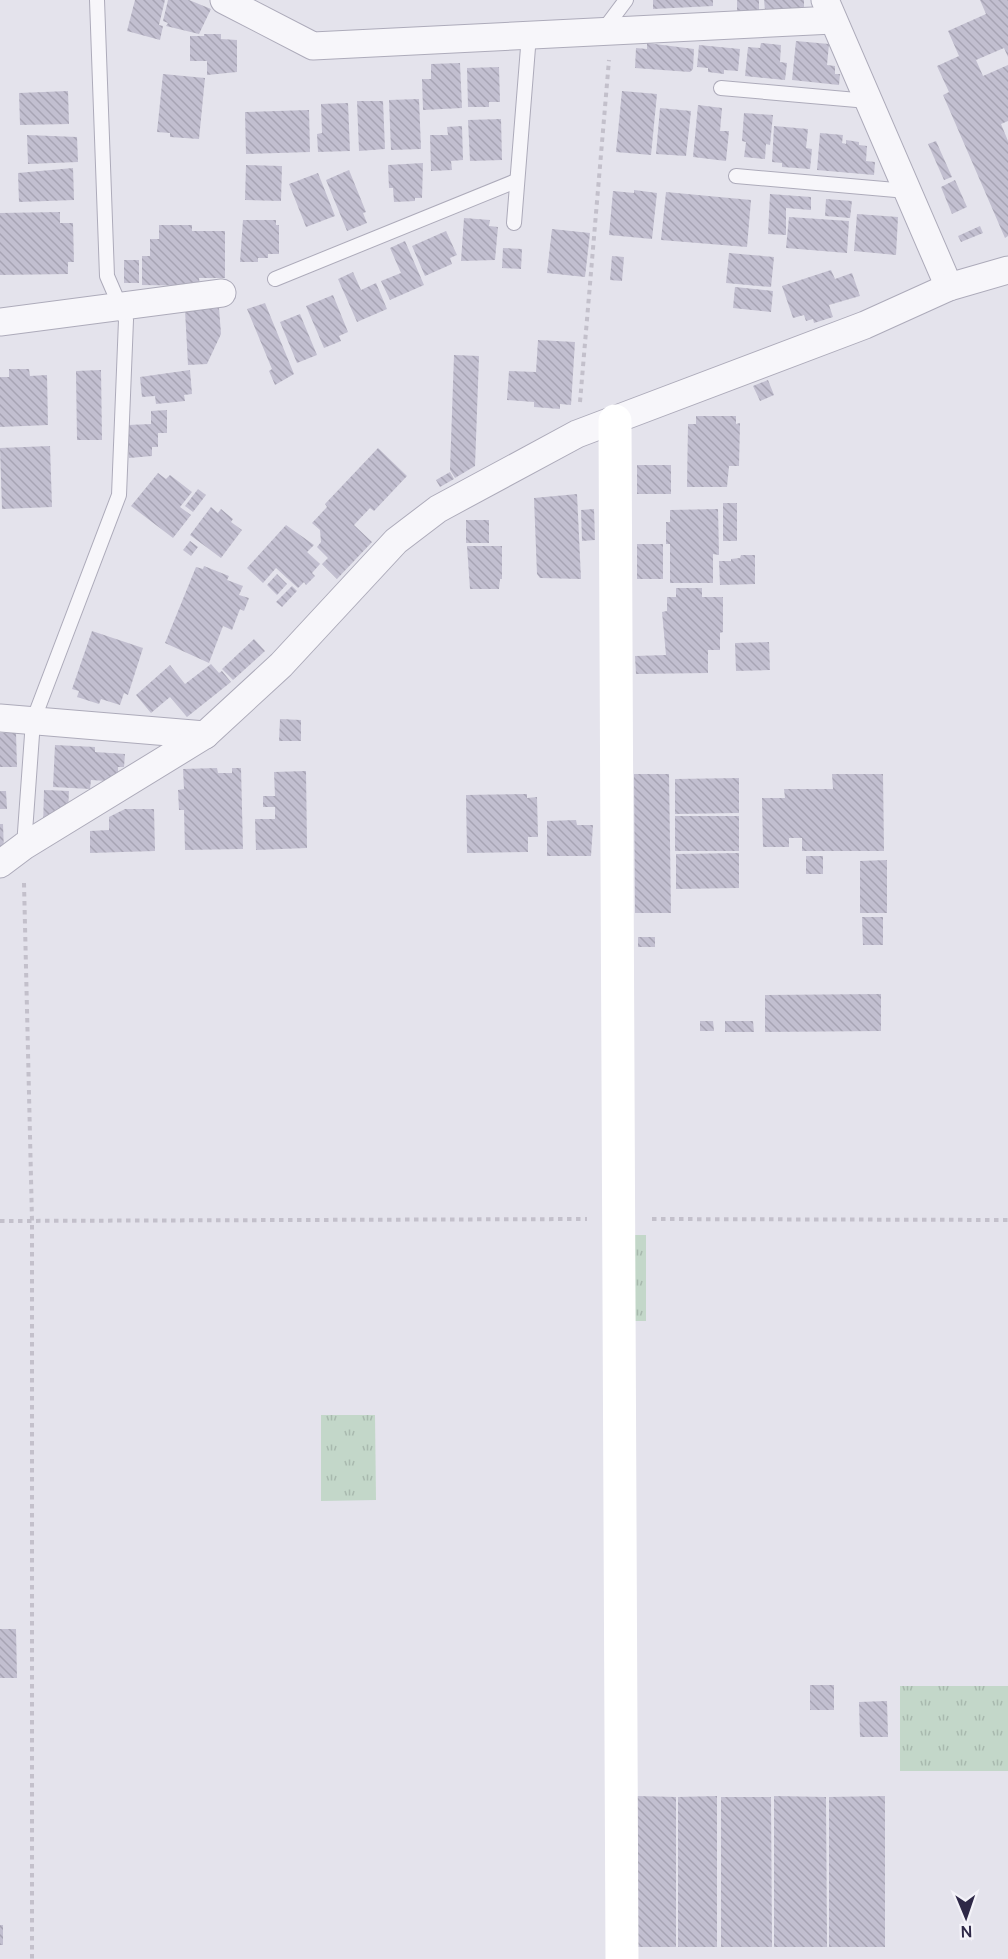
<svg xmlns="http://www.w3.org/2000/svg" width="1008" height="1959" font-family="Manrope,sans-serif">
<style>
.grass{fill:url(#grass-tufts)}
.building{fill:url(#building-back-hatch)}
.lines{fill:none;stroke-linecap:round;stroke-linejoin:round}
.lane-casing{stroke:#adabba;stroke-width:16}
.street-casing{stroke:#adabba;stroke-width:29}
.path{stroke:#c3c0cb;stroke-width:4;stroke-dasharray:4.5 4.5;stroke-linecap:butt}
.lane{stroke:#f7f6fa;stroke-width:14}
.street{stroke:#f7f6fa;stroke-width:27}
.secondary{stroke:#fff;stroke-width:33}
</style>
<defs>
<pattern id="grass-tufts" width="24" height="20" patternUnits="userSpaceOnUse" patternTransform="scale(1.5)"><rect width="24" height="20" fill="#c3d7c9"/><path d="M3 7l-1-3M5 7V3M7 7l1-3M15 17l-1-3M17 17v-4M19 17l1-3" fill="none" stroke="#a8b9ae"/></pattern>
<pattern id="building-back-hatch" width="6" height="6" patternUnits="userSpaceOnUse" patternTransform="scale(1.5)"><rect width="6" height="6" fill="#c2bfd0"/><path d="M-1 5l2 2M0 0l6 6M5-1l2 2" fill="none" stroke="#a7a4b4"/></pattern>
</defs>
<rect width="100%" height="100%" fill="#e4e3ec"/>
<g class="grass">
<rect x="635" y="1235" width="11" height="86"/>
<path d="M 321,1415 L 375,1415 L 376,1500 L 321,1501 Z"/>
<rect x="900" y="1686" width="108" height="85"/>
</g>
<g class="building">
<path d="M 135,0 L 165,0 L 159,25 L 163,26 L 160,40 L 127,31 Z"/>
<path d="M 168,0 L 189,0 L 211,9 L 199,34 L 166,26 L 168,23 L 163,21 Z"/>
<path d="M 653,0 L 713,0 L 713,6 L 653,9 Z"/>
<path d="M 737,0 L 759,0 L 759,11 L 737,12 Z"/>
<path d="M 764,0 L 804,0 L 804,8 L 765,10 Z"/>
<path d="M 980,0 L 1008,0 L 1008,57 L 1004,48 L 976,60 L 983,76 L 1008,65 L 1008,121 L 1001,124 L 1008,141 L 1008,236 L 1005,238 L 943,95 L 949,92 L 937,66 L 959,56 L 948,31 L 986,14 Z"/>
<path d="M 204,34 L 221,34 L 221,39 L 237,40 L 237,72 L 207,75 L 207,61 L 190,61 L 190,36 L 204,36 Z"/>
<path d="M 796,41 L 829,44 L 827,65 L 835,66 L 835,74 L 840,74 L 839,85 L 792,80 Z"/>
<path d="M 647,43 L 694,49 L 693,69 L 690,72 L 635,68 L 636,48 L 647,49 Z"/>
<path d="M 761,43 L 781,45 L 780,62 L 787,63 L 785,80 L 745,76 L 748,47 L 760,48 Z"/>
<path d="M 699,45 L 740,49 L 738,71 L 724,70 L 724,74 L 708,72 L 708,68 L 697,67 Z"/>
<path d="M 460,63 L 462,108 L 423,110 L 422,79 L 431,79 L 431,64 Z"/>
<path d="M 499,67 L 500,102 L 489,102 L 489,107 L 468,107 L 467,68 Z"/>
<path d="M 163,74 L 205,78 L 199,139 L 170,137 L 170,133 L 157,132 Z"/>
<path d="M 68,91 L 69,124 L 20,125 L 19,93 Z"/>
<path d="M 622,91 L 657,94 L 651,155 L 616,152 Z"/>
<path d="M 419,99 L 421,149 L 391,150 L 389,100 Z"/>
<path d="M 357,101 L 383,101 L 385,149 L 359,151 Z"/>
<path d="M 348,103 L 350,151 L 318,152 L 317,134 L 322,133 L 321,104 Z"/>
<path d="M 698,105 L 722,108 L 720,131 L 729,131 L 726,161 L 693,157 Z"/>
<path d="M 660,108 L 691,111 L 686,156 L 656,154 Z"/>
<path d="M 309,110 L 310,152 L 246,154 L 245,112 Z"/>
<path d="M 744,113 L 773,115 L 770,145 L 766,144 L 765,159 L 744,157 L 746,142 L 742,141 Z"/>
<path d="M 501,119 L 502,160 L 470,161 L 468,120 Z"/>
<path d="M 462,126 L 463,160 L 451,161 L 452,170 L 431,171 L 430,135 L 448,135 L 447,127 Z"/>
<path d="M 774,126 L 808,129 L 806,148 L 812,149 L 810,169 L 782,167 L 782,163 L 772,162 Z"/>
<path d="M 820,133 L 843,135 L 842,143 L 846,144 L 846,140 L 859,142 L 859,145 L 867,146 L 866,161 L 875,162 L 874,175 L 817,170 Z"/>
<path d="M 27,135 L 77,137 L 78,162 L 28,164 Z"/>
<path d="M 936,141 L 952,177 L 944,180 L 928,144 Z"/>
<path d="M 423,163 L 422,198 L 415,198 L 415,201 L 394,202 L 393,188 L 389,188 L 388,165 Z"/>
<path d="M 246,165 L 282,166 L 281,201 L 245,200 Z"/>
<path d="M 73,168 L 74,200 L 19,202 L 18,173 Z"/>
<path d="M 349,170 L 366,212 L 363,213 L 367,223 L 347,231 L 326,180 Z"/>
<path d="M 318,173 L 335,216 L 306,227 L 289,184 Z"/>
<path d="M 955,180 L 967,207 L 952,214 L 941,187 Z"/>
<path d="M 634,190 L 657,193 L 652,239 L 609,235 L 613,191 L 634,193 Z"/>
<path d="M 666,192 L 751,200 L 747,247 L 661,240 Z"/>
<path d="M 770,194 L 811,197 L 811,210 L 786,208 L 786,235 L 768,234 Z"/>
<path d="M 826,199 L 852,201 L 850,218 L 825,216 Z"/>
<path d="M 60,212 L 60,223 L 73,223 L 74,262 L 68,262 L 68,274 L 0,275 L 0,213 Z"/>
<path d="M 857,214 L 898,217 L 896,255 L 854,251 Z"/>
<path d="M 789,217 L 849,221 L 847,253 L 786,248 Z"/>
<path d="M 464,218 L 490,220 L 489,226 L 498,227 L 495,260 L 461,261 Z"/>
<path d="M 243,220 L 276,220 L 276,225 L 279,225 L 279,254 L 268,254 L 268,258 L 258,258 L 258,262 L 240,262 Z"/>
<path d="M 159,225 L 192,225 L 192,231 L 225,231 L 225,278 L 199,278 L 200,286 L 142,285 L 142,256 L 150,256 L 150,239 L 159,239 Z"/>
<path d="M 980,226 L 983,233 L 961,242 L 958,236 Z"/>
<path d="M 552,229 L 590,233 L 585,277 L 547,273 Z"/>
<path d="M 446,231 L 457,255 L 450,258 L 452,264 L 425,276 L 412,246 Z"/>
<path d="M 405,241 L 424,285 L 390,300 L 381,281 L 401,273 L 390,248 Z"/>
<path d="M 503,248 L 522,249 L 521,269 L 502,268 Z"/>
<path d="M 729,253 L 774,257 L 771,287 L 726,283 Z"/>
<path d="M 612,256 L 624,257 L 622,281 L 610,280 Z"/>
<rect x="124" y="260" width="15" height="23"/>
<path d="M 831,270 L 835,279 L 852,273 L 860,296 L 829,305 L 833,317 L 814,323 L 813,319 L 806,321 L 804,315 L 793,318 L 782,286 Z"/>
<path d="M 353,272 L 361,290 L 376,283 L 387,309 L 357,322 L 338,279 Z"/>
<path d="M 735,287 L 773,291 L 771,312 L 733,308 Z"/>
<path d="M 333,295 L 348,332 L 339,336 L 341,341 L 324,348 L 306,306 Z"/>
<path d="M 265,303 L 294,374 L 275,385 L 269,371 L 272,369 L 247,309 Z"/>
<path d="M 219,308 L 221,334 L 207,364 L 188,365 L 185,310 Z"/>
<path d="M 300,314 L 317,355 L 297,363 L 280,322 Z"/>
<path d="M 538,340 L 575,342 L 571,405 L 560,404 L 560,409 L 534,407 L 534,402 L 507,400 L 509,371 L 536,372 Z"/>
<path d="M 454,355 L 479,356 L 475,466 L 455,478 L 450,470 Z"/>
<path d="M 9,369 L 29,369 L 30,376 L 47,375 L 48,425 L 0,427 L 0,377 L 9,377 Z"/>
<path d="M 101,370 L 102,440 L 77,440 L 76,371 Z"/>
<path d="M 190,370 L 192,394 L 184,395 L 185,401 L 156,404 L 155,396 L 142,397 L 140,377 Z"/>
<path d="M 768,380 L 774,395 L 760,401 L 753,386 Z"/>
<path d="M 167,410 L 167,433 L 158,433 L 158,447 L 152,447 L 152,456 L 129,458 L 128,425 L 151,424 L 151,411 Z"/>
<path d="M 696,416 L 736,416 L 736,424 L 740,423 L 739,466 L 729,466 L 727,487 L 687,487 L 688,424 L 696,424 Z"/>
<path d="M 50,446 L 52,507 L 2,509 L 0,448 Z"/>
<path d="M 378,448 L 407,476 L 374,511 L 370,508 L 354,525 L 372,542 L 337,579 L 322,564 L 328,558 L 317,547 L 321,542 L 320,530 L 312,523 L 327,507 L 325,504 Z"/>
<rect x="637" y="465" width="34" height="29"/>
<path d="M 450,472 L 454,479 L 440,487 L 436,480 Z"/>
<path d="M 158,473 L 166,479 L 170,475 L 192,492 L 180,507 L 191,515 L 173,538 L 131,506 Z"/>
<path d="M 198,489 L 206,495 L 193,512 L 185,506 Z"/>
<path d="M 577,494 L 581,579 L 540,578 L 537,574 L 534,498 Z"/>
<rect x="723" y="503" width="14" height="38"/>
<path d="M 211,507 L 218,513 L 221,509 L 233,519 L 231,522 L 242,530 L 221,558 L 190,535 Z"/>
<path d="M 594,509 L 595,540 L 582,541 L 581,510 Z"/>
<path d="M 718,509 L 719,555 L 713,554 L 713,583 L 670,583 L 670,544 L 666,544 L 666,522 L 670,522 L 670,510 Z"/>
<rect x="466" y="520" width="23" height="23"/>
<path d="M 286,525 L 314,545 L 307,552 L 320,564 L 312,573 L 315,576 L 306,585 L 304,582 L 298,588 L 276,568 L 263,583 L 247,568 Z"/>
<path d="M 190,541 L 198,547 L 191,556 L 183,550 Z"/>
<rect x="637" y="544" width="26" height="35"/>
<path d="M 467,546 L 502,546 L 502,579 L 500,579 L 499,589 L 470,589 Z"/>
<path d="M 741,555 L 755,555 L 755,584 L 720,585 L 719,561 L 731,561 L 731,559 L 740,558 Z"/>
<path d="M 204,566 L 229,576 L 227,580 L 243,586 L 239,595 L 249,598 L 244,611 L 240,609 L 232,630 L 223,626 L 209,663 L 165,643 L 196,567 L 203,569 Z"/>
<path d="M 277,574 L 287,584 L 277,595 L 267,585 Z"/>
<path d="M 292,586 L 297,591 L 282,607 L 276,602 Z"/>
<path d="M 676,588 L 702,588 L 702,597 L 723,597 L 723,632 L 720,633 L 720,650 L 708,650 L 708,673 L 636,674 L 635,656 L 666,655 L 662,612 L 667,611 L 667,597 L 676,597 Z"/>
<path d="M 92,631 L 143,648 L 128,695 L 124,693 L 120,705 L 101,699 L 99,704 L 77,697 L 79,691 L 72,689 Z"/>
<path d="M 254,639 L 265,651 L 233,680 L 222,669 Z"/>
<path d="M 769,642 L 770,670 L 736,671 L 735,643 Z"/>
<path d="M 211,664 L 219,673 L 222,671 L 231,682 L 187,717 L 170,697 L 151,713 L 136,695 L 170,665 L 185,684 Z"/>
<path d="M 280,719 L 301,720 L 301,741 L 279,741 Z"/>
<path d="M 0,733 L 16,733 L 17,767 L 0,767 Z"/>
<path d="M 55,745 L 95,747 L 95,752 L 125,754 L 124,767 L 118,767 L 118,772 L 106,781 L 91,780 L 90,789 L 53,787 Z"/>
<path d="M 217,768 L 218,773 L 232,773 L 232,768 L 241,768 L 243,849 L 185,850 L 184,810 L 179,810 L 178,790 L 184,789 L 183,769 Z"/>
<path d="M 306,771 L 307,848 L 256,850 L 255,819 L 275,819 L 275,807 L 263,807 L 263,796 L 275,796 L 274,772 Z"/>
<path d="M 634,774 L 669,774 L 671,913 L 635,913 Z"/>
<path d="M 832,774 L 883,774 L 884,851 L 802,851 L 802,838 L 789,838 L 789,847 L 763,847 L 762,798 L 785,798 L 784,789 L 833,789 Z"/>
<path d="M 739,778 L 739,813 L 675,814 L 675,779 Z"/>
<path d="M 44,790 L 69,791 L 68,811 L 43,827 Z"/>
<path d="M 0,791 L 6,791 L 7,809 L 0,809 Z"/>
<path d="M 527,794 L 527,798 L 537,797 L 538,837 L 528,837 L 528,852 L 467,853 L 466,795 Z"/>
<path d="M 125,809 L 154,809 L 155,851 L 90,853 L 90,831 L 109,830 L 109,817 Z"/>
<rect x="675" y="816" width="64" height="35"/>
<path d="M 576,820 L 577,825 L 593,825 L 591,856 L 547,856 L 547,821 Z"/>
<path d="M 0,824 L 3,824 L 4,852 L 0,852 Z"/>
<path d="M 739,853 L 739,888 L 676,889 L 676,854 Z"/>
<rect x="806" y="856" width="17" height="18"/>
<path d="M 887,860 L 887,913 L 860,913 L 860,861 Z"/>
<path d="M 862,917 L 883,917 L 883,945 L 863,945 Z"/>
<rect x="638" y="937" width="17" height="10"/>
<path d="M 881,994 L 881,1031 L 765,1032 L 765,995 Z"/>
<path d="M 700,1021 L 713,1021 L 714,1031 L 700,1031 Z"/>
<path d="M 725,1021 L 753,1021 L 754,1032 L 725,1032 Z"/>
<path d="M 0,1629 L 16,1629 L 17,1678 L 0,1678 Z"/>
<rect x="810" y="1685" width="24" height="25"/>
<path d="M 887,1701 L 888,1737 L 860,1737 L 859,1702 Z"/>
<path d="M 637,1796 L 676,1797 L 676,1947 L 638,1947 Z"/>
<path d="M 717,1796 L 717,1947 L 678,1947 L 678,1797 Z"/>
<path d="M 774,1796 L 826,1797 L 827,1947 L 774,1947 Z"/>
<path d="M 885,1796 L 885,1947 L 829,1947 L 829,1797 Z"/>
<path d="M 721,1797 L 771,1797 L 772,1947 L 721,1947 Z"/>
<rect x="0" y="1925" width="3" height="20"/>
</g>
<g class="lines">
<defs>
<g id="lane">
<path d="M 602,32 L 626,0"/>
<path d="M 721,88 L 868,101"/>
<path d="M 736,176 L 907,191"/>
<path d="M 514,223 L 529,35"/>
<path d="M 275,279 L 516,181"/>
<path d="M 24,846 L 33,721 L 119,495 L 126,320 L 107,276 L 97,0"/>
</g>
<g id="street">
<path d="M 224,0 L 313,46 L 833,20"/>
<path d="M 825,0 L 949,287"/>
<path d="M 0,322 L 222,293"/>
<path d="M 0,718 L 205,735 L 281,665 L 396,541 L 438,509 L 577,434 L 865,325 L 949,287 L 1008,270"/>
<path d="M 0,864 L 24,846 L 205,735"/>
</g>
</defs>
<use href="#lane" class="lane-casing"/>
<use href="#street" class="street-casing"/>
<g class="path">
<path d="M 580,402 L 609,60"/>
<path d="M 24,883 L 32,1220 L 32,1959"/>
<path d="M 652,1219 L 1008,1220"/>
<path d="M 0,1221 L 587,1219"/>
</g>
<use href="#lane" class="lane"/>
<use href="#street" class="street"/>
<path class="secondary" d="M 615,421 L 622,1959"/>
</g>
<g transform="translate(966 1917) rotate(178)" stroke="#f4f3f9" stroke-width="4.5" paint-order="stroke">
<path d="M0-4.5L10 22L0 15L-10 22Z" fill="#2e2847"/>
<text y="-9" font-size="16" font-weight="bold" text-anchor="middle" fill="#2e2847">N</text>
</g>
</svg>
